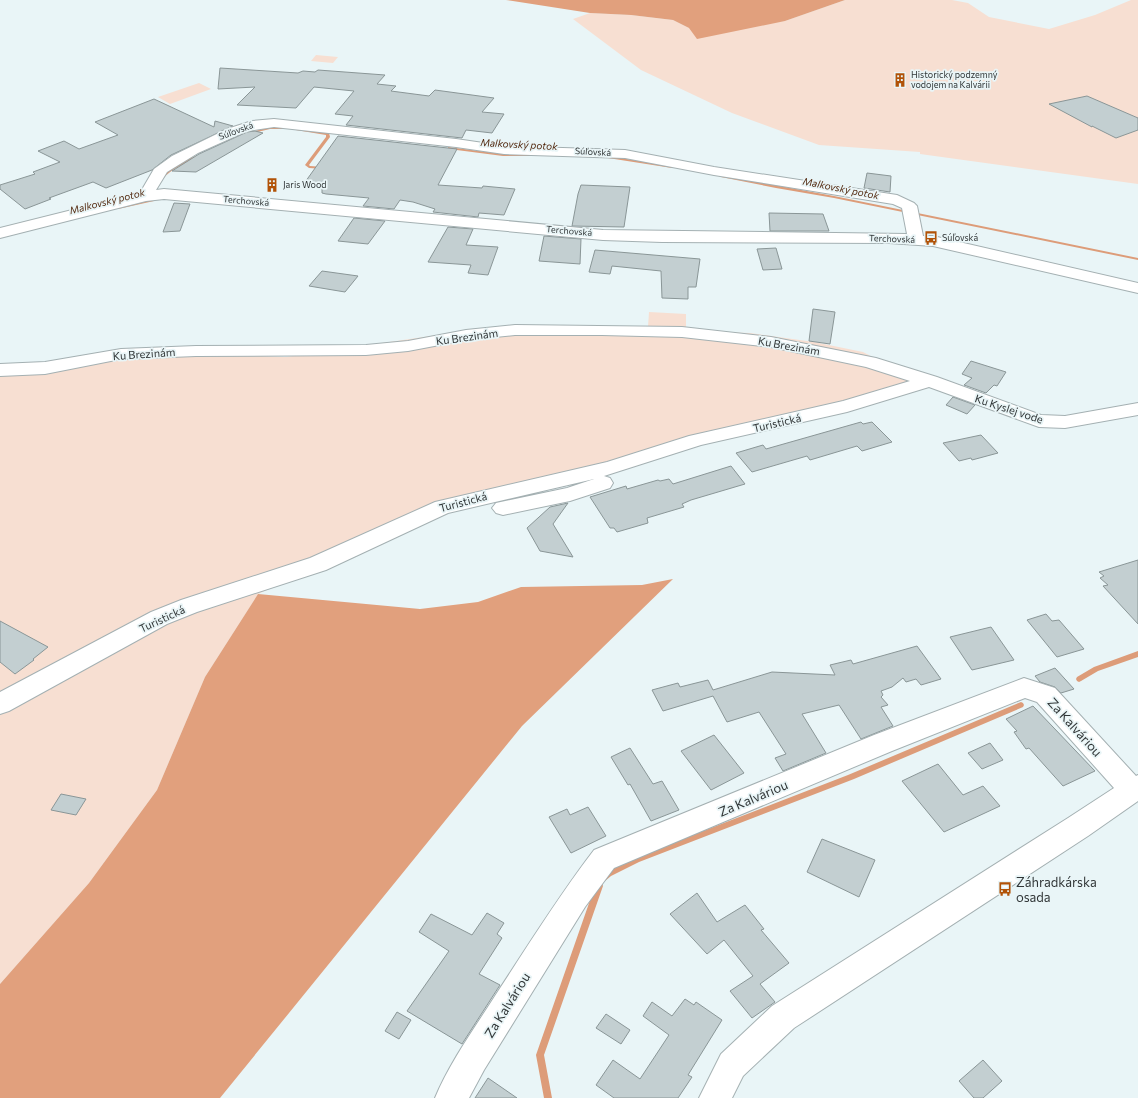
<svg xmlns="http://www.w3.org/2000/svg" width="1138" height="1098" font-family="Commissioner,sans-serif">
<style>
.green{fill:#f7dfd2}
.forest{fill:#e1a07d}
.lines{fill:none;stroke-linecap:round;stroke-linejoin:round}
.stream{fill:#dd9c79;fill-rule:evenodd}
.building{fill:#c3cfd1;stroke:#8a9697}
.minor-casing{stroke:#a4b0b2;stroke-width:2}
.minor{fill:#fff;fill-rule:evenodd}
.labels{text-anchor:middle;stroke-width:3.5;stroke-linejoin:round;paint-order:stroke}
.far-poi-label{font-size:9px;fill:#313637;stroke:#e9f5f7;text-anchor:start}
.far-street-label{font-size:9px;fill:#313637;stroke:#e9f5f7}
.far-water-label{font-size:10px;font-style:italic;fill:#52280e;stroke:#e9f5f7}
.street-label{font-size:11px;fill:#313637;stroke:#e9f5f7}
.near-street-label{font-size:13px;fill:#313637;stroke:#e9f5f7}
.near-poi-label{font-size:13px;fill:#313637;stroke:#e9f5f7;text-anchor:start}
</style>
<rect width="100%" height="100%" fill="#e9f5f7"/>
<g class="green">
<path d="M 845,0 L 952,0 L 968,3 L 989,17 L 1049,29 L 1095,15 L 1131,0 L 1138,0 L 1138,184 L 920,154 L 920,152 L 819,145 L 732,113 L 641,70 L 573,19 L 590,13 L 631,15 L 673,20 L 689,28 L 785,21 Z"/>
<path d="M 316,55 L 338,57 L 333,63 L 311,61 Z"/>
<path d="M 199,83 L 211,89 L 170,104 L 158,97 Z"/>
<path d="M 649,312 L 686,314 L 686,329 L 648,327 Z"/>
<path d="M 465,331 L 679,331 L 750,333 L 814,342 L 863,352 L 917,380 L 880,398 L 441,512 L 258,594 L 205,677 L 157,790 L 89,883 L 0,984 L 0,369 L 147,352 L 286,357 Z"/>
</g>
<g class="forest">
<path d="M 506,0 L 845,0 L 785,21 L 697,39 L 689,28 L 673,20 L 631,15 L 590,13 Z"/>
<path d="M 673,579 L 522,726 L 220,1098 L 0,1098 L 0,984 L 89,883 L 157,790 L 205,677 L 258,594 L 420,609 L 478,602 L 521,587 L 642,585 Z"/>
</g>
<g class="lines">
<g class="stream">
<path d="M 270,127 L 287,127 L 289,128 L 287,129 L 270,129 L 249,134 L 247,133 Z"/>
<path d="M 295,128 L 329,133 L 330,137 L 309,165 L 310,166 L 324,167 L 324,169 L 309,168 L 305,165 L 326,137 L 326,135 L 296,130 L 295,130 Z"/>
<path d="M 448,147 L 503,154 L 559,154 L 561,155 L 559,156 L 503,156 L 449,149 L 448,149 Z"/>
<path d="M 196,156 L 199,157 C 185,165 173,166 162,180 L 159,179 C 168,166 181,161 196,156 Z"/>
<path d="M 607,156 L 672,166 L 674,167 L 672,168 L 608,158 L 607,158 Z"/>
<path d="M 720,175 L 834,196 L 1138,258 L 1138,260 L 834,198 L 776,188 L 721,177 L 719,176 Z"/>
<path d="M 155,196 L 158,197 L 154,201 L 118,209 L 116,208 L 152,199 Z"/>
<path d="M 1138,651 L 1138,657 L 1098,671 L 1081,681 L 1079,682 L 1077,681 L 1076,679 L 1077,677 L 1094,667 Z"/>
<path d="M 1021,702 L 1023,703 L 1024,705 L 1023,707 L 854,779 L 639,862 L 611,876 L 605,881 L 602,879 L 601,877 L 605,872 L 633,858 L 848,775 Z"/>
<path d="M 599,882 L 602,883 L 603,886 L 544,1055 L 552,1098 L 544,1098 L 536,1055 L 595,886 L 596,883 Z"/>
</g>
</g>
<g class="building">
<path d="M 220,68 L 298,73 L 303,71 L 315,72 L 318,70 L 385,75 L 377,84 L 396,86 L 391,91 L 429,96 L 435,90 L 494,98 L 482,112 L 504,114 L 492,133 L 466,130 L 462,138 L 346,125 L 353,116 L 335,114 L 354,91 L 314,87 L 296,108 L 237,105 L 255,87 L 218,89 Z"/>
<path d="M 1087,96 L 1138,118 L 1138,130 L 1116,138 L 1092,126 L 1092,127 L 1049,104 Z"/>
<path d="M 154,99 L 214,127 L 215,121 L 233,126 L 171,155 L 152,170 L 106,188 L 93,182 L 49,198 L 51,199 L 25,209 L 0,189 L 0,185 L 35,174 L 33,172 L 60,162 L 38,151 L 64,141 L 79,149 L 118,135 L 95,122 Z"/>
<path d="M 255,131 L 263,133 L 196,172 L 172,171 L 199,154 L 247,132 Z"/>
<path d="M 338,136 L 457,149 L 438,185 L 482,188 L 483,186 L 515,189 L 504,215 L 479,213 L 478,217 L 433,212 L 435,209 L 413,202 L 400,200 L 394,209 L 363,206 L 369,198 L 326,194 L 322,193 L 322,187 L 303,185 Z"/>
<path d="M 867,173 L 891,176 L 890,192 L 864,188 Z"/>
<path d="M 581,185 L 630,187 L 624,227 L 572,226 L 578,194 Z"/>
<path d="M 174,203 L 190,204 L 180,231 L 163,232 Z"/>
<path d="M 769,213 L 823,214 L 829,231 L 770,231 Z"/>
<path d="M 354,218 L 385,221 L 368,244 L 338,241 Z"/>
<path d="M 448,227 L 473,229 L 466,245 L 498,247 L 488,275 L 468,273 L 471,265 L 428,262 Z"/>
<path d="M 544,236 L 581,239 L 580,264 L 539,261 Z"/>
<path d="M 776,248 L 782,269 L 763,270 L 757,249 Z"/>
<path d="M 595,250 L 700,259 L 696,287 L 688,287 L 688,299 L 662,298 L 661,271 L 612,266 L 610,274 L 589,272 Z"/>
<path d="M 322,271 L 358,276 L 345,292 L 309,286 Z"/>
<path d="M 813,309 L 835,312 L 830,344 L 809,341 Z"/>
<path d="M 971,361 L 1006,372 L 997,386 L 994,385 L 986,393 L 964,385 L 972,378 L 962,374 Z"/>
<path d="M 953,397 L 975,405 L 967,414 L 946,405 Z"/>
<path d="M 861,422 L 863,424 L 872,422 L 892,442 L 862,451 L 857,446 L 810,460 L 807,456 L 752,472 L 736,453 L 763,445 L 766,449 Z"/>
<path d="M 981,435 L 998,453 L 972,460 L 971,458 L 959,461 L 943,443 Z"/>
<path d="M 731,466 L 745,484 L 691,500 L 682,504 L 684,507 L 647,518 L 648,523 L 617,532 L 614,528 L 610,528 L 590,497 L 626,486 L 627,489 L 658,480 L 660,481 L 669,479 L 673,484 Z"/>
<path d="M 568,503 L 553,524 L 573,557 L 540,551 L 527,528 L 550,507 Z"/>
<path d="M 1138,560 L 1138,624 L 1103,586 L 1108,585 L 1100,578 L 1104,576 L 1099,572 Z"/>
<path d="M 1046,614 L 1052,621 L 1059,620 L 1084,649 L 1057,657 L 1027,620 Z"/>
<path d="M 0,621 L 48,647 L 33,659 L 34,660 L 15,674 L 0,662 Z"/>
<path d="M 991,627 L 1014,660 L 972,670 L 950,637 Z"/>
<path d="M 917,646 L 941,679 L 921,685 L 916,679 L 906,682 L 903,678 L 892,687 L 881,691 L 883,695 L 881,697 L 888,705 L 881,707 L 893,726 L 861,739 L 839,705 L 802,714 L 826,753 L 783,771 L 775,758 L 786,754 L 759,712 L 727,722 L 713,696 L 663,711 L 652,690 L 678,683 L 680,687 L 708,680 L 713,690 L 772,672 L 835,675 L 830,665 L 851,660 L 853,664 Z"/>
<path d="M 1055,668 L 1074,689 L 1061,693 L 1055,687 L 1040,682 L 1035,676 Z"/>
<path d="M 1033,706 L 1053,727 L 1095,771 L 1063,786 L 1029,748 L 1026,749 L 1014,732 L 1017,731 L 1006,719 Z"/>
<path d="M 714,735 L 744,773 L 711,790 L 681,751 Z"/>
<path d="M 990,743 L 1003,760 L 982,769 L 968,753 Z"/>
<path d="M 630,748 L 653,784 L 662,781 L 679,810 L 651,821 L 630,784 L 628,785 L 611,757 Z"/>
<path d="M 938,764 L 963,795 L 983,786 L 1000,806 L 944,832 L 902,781 Z"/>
<path d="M 61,794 L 86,799 L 76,815 L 51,810 Z"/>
<path d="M 588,807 L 606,836 L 571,853 L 549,817 L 567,809 L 570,815 Z"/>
<path d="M 822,839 L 875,860 L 859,897 L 807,872 Z"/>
<path d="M 697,893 L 717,922 L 745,905 L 764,929 L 761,930 L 789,963 L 760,984 L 775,1002 L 752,1018 L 730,991 L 753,976 L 724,940 L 707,954 L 670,914 Z"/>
<path d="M 487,913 L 504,923 L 497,934 L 502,938 L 479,974 L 500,985 L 462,1044 L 407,1011 L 449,951 L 419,932 L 431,914 L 472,935 Z"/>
<path d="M 685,999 L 694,1005 L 696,1002 L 722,1020 L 688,1075 L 692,1077 L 678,1098 L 614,1098 L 596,1085 L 613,1060 L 640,1079 L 669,1035 L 643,1016 L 652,1002 L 672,1016 Z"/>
<path d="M 397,1012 L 411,1020 L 399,1039 L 385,1031 Z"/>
<path d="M 606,1014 L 630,1030 L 621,1044 L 596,1028 Z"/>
<path d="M 983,1060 L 1002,1081 L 983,1098 L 974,1098 L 959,1081 Z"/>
<path d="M 488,1078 L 517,1098 L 475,1098 Z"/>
</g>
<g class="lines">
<defs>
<g id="minor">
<path d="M 274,119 L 456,139 L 504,146 L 625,150 L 714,167 L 897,195 L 914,203 L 917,206 L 923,236 L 933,236 L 1138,283 L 1138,293 L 933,246 L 889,243 L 662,242 L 603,240 L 164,199 L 146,201 L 0,238 L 0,228 L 140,193 L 154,169 L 172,156 L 227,129 L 252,121 ZM 274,127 L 456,147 L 504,154 L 625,158 L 714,175 L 893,204 L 902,208 L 907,234 L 603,230 L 164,189 L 156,190 L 167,172 L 198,153 L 247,131 Z"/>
<path d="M 515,325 L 682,327 L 771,337 L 876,358 L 937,377 L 1041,415 L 1065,416 L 1138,403 L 1138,415 L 1065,428 L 1039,427 L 929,387 L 847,412 L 701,445 L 604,476 L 610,478 L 613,483 L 610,488 L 570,501 L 503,515 L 496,513 L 492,508 L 496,503 L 567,488 L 594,479 L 448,513 L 326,570 L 197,612 L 167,624 L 9,711 L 0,714 L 0,692 L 151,612 L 181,600 L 310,558 L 435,502 L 607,462 L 689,436 L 843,401 L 910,381 L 866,367 L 771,347 L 682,337 L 602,335 L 515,335 L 466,340 L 408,351 L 366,355 L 196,356 L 121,359 L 45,374 L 0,376 L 0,364 L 45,362 L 121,349 L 196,346 L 366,345 L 408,341 L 466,330 Z"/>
<path d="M 1024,678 L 1055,688 L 1136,776 L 1138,775 L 1138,801 L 1088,836 L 794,1028 L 743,1076 L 732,1098 L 699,1098 L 721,1054 L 772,1006 L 1068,818 L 1114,788 L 1037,702 L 1025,698 L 892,751 L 614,868 L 585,907 L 484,1070 L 469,1098 L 435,1098 C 450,1062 474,1029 495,996 C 527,947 558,897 594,850 L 874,735 Z"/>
</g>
</defs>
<use href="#minor" class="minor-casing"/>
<use href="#minor" class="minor"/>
</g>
<defs>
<symbol id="building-bare" viewBox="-9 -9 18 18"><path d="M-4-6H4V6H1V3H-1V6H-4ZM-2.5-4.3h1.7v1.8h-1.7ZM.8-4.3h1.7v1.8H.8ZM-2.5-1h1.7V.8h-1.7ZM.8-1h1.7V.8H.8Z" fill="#b15207" stroke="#e9f5f7" stroke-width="2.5" paint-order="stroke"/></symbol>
<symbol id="bus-bare" viewBox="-9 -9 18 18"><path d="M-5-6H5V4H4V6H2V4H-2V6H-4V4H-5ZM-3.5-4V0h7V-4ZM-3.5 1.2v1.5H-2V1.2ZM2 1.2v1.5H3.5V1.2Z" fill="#b15207" stroke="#e9f5f7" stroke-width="2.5" paint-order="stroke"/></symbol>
</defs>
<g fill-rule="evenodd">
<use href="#building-bare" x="890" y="70" width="20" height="20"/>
<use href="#building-bare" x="262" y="175" width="20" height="20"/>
<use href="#bus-bare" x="921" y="228" width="20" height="20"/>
<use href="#bus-bare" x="995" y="879" width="20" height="20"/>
</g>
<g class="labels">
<g class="far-poi-label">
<text x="911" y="78">Historický podzemný<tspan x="911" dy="10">vodojem na Kalvárii</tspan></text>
<text x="283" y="188">Jaris Wood</text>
<text x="942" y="241">Súľovská</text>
</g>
<g class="far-street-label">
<text transform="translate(236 131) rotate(-20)" y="3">Súľovská</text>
<text transform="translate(593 152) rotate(3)" y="3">Súľovská</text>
<text transform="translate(246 201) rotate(5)" y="3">Terchovská</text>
<text transform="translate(569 231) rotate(5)" y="3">Terchovská</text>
<text transform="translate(892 239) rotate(2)" y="3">Terchovská</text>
</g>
<g class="far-water-label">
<text transform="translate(519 144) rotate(3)" y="4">Malkovský potok</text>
<text transform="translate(841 188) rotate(11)" y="4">Malkovský potok</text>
<text transform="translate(107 201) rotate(-14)" y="4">Malkovský potok</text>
</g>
<g class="street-label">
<text transform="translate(467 337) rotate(-8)" y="4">Ku Brezinám</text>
<text transform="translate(789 346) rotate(10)" y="4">Ku Brezinám</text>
<text transform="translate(144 354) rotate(-4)" y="4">Ku Brezinám</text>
<text transform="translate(1009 409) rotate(18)" y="4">Ku Kyslej vode</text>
<text transform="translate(777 423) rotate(-13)" y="4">Turistická</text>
<text transform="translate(463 502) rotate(-15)" y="4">Turistická</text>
<text transform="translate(162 619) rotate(-25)" y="4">Turistická</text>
</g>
<g class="near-street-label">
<text transform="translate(1075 727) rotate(48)" y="5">Za Kalváriou</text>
<text transform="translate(753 798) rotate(-23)" y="5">Za Kalváriou</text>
<text transform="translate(507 1005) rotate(-58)" y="5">Za Kalváriou</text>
</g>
<g class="near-poi-label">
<text x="1016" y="887">Záhradkárska<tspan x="1016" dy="15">osada</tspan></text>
</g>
</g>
</svg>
